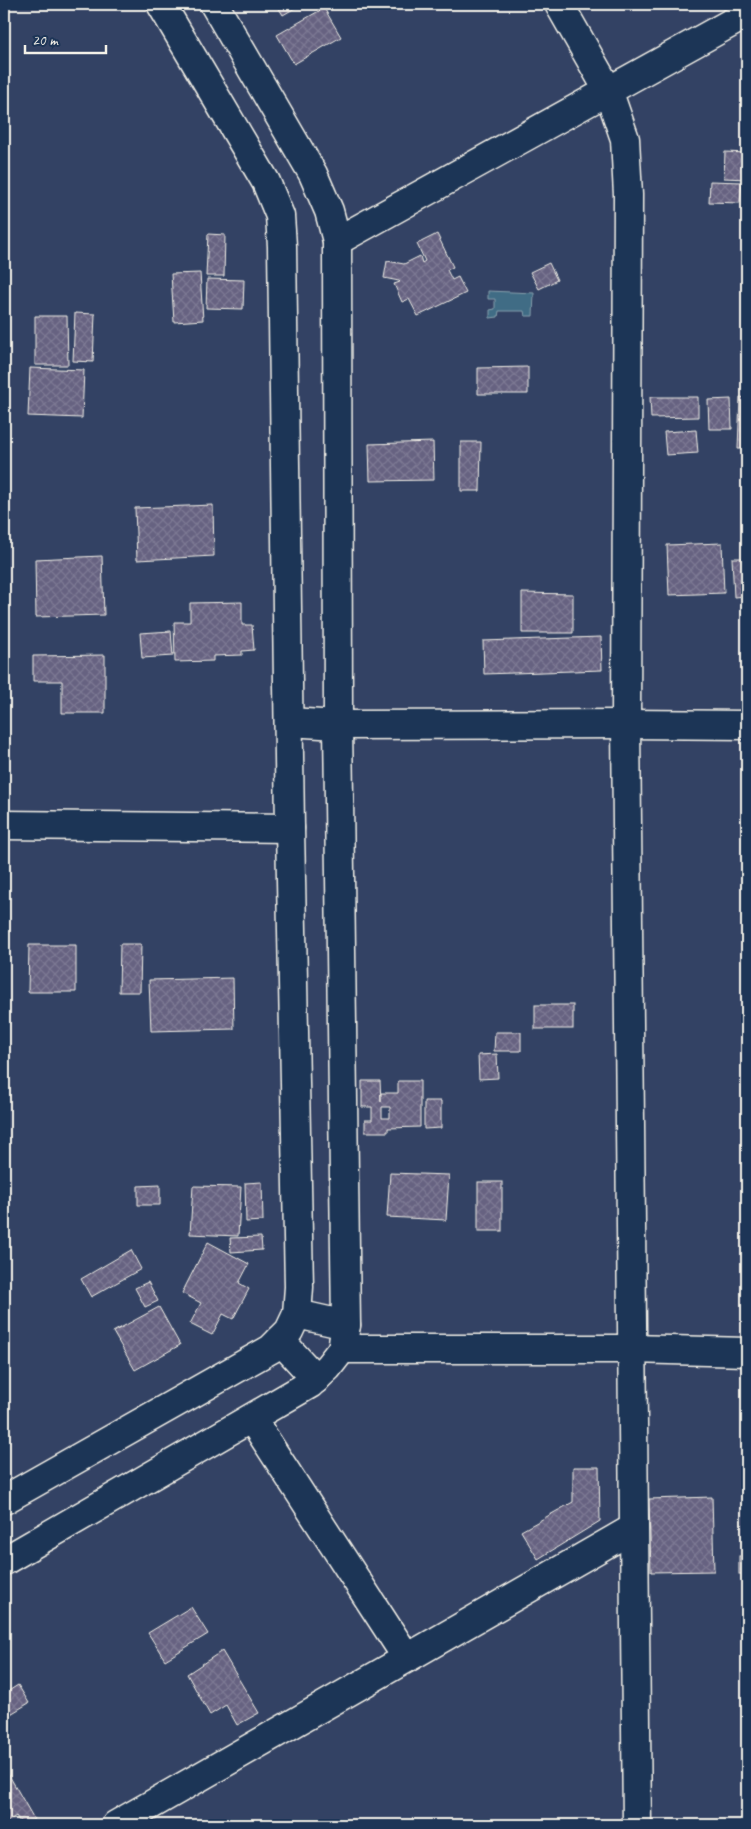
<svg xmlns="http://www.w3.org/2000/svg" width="751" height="1829" font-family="Caveat,sans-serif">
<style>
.water{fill:#406c85;stroke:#88a1ad}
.building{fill:url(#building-cross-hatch);stroke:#f4f1e8;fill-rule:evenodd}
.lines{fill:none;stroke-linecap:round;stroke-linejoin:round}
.minor-casing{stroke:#f4f1e8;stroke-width:31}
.minor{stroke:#1d3557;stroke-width:28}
</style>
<defs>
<pattern id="building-cross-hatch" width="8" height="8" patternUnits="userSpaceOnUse" patternTransform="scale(1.25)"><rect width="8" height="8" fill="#666281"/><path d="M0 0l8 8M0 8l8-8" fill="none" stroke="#7c7993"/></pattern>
</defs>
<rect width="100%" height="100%" fill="#334264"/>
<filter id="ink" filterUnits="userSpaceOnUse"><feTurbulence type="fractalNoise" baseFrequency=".02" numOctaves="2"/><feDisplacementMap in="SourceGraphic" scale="10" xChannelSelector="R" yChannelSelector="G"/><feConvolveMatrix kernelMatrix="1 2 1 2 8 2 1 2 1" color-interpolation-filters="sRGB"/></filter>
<g filter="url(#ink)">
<path class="water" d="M 488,291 L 534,293 L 533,316 L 525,316 L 524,311 L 499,311 L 498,317 L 490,318 L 490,310 L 495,309 L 495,299 L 488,299 Z"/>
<g class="building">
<path d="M 276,4 L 302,4 L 283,15 Z"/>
<path d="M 324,8 L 341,37 L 294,64 L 277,35 Z"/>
<path d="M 725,152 L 747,153 L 747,179 L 724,178 Z"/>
<path d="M 710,181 L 742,182 L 740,203 L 709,202 Z"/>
<path d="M 208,234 L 225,235 L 224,276 L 206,276 Z"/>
<path d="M 437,234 L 453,267 L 447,270 L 452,280 L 458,277 L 466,293 L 418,316 L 409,299 L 402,302 L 394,284 L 400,282 L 399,281 L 384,278 L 387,261 L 404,264 L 420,256 L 422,263 L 425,261 L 417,244 Z"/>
<path d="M 549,263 L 557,280 L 539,289 L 530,272 Z"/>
<path d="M 200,273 L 203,320 L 174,322 L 171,274 Z"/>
<path d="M 207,279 L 244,280 L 243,309 L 206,308 Z"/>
<path d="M 75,313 L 95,314 L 93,362 L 73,361 Z"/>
<path d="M 35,316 L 67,316 L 68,365 L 35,365 Z"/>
<path d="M 528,367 L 528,394 L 478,394 L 478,368 Z"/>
<path d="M 30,368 L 84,370 L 82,418 L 28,416 Z"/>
<path d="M 650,397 L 698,397 L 698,417 L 651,418 Z"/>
<path d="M 740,397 L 747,398 L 747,449 L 738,449 Z"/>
<path d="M 731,399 L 732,429 L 709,429 L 708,400 Z"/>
<path d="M 696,430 L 698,453 L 666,455 L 664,432 Z"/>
<path d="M 433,442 L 434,480 L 370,481 L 369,444 Z"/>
<path d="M 461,442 L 481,442 L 480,491 L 461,491 Z"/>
<path d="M 213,505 L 214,556 L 137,560 L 135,508 Z"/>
<path d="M 722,543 L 724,593 L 669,595 L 667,545 Z"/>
<path d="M 102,556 L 104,615 L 36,617 L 35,559 Z"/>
<path d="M 732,558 L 747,558 L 747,596 L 734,597 Z"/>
<path d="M 522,593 L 573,594 L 573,633 L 522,633 Z"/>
<path d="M 242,602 L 242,625 L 252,625 L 254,650 L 242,651 L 242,655 L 213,656 L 213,661 L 175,662 L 174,622 L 190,622 L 190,603 Z"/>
<path d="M 171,631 L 173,656 L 142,658 L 140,633 Z"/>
<path d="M 601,637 L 602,670 L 484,674 L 483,641 Z"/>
<path d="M 105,655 L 105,713 L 62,713 L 62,681 L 33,681 L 33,656 Z"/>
<path d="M 120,944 L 141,944 L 140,992 L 119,992 Z"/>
<path d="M 29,945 L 76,945 L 76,992 L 28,992 Z"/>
<path d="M 233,978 L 234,1029 L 151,1031 L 149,980 Z"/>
<rect x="535" y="1005" width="38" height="24"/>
<path d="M 495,1032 L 521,1032 L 521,1051 L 494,1051 Z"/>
<path d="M 497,1054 L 498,1078 L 479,1079 L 478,1055 Z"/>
<path d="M 362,1081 L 380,1081 L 381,1102 L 381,1093 L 398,1093 L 398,1081 L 420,1081 L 420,1127 L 388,1128 L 388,1132 L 365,1132 L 365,1120 L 372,1120 L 372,1107 L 362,1107 ZM 382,1107 L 390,1107 L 390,1118 L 382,1118 Z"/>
<path d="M 424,1101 L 441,1101 L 441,1128 L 424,1129 Z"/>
<path d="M 390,1173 L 449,1175 L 446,1220 L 387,1217 Z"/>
<path d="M 262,1182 L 263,1221 L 246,1222 L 245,1183 Z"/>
<rect x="478" y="1182" width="24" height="49"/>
<path d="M 160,1185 L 160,1205 L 138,1205 L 138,1186 Z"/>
<path d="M 193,1186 L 241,1187 L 238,1236 L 190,1234 Z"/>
<path d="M 261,1237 L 262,1250 L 231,1252 L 230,1238 Z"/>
<path d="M 208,1242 L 249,1264 L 239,1283 L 249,1289 L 233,1319 L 223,1314 L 212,1335 L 190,1324 L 201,1303 L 182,1293 Z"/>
<path d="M 131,1250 L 141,1269 L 91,1297 L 81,1279 Z"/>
<path d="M 148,1282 L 158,1301 L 145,1307 L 135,1288 Z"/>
<path d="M 159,1307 L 180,1345 L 135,1370 L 113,1332 Z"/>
<path d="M 573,1467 L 599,1467 L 600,1521 L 538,1559 L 521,1531 L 573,1502 Z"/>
<path d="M 712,1497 L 714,1571 L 651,1572 L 649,1499 Z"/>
<rect x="739" y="1556" width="8" height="18"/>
<path d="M 191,1607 L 208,1634 L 165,1660 L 148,1633 Z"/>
<path d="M 222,1651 L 259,1713 L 237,1725 L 226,1705 L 210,1715 L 187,1674 Z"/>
<path d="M 18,1685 L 29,1703 L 4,1718 L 4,1694 Z"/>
<path d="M 6,1770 L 34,1819 L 24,1825 L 22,1825 L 16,1816 L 4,1824 L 4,1772 Z"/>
</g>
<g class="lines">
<defs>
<g id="minor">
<path d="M 559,4 L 608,90 L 625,139 L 628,195 L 626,724 L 637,1825"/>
<path d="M 337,241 L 747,14"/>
<path d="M 289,722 L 338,725 L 626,724 L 747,725"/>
<path d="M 4,825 L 290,828"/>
<path d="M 297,1314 L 346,1325"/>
<path d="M 280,1340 L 316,1379"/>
<path d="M 342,1349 L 631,1349 L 747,1352"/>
<path d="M 252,1419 L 407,1658"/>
<path d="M 4,1500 L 271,1349 L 289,1331 L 297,1314 L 299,1287 L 290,828 L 282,246 L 280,216 L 266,182 L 161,4"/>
<path d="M 4,1561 L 310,1384 L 328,1367 L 342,1349 L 346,1325 L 338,725 L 337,241 L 329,211 L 313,174 L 214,4"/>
<path d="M 116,1825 L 634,1528"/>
</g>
</defs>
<use href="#minor" class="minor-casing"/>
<use href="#minor" class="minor"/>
</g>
</g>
<rect width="751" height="1829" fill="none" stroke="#1d3557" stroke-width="20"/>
<rect x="10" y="10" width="731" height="1809" fill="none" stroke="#f4f1e8" stroke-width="2" filter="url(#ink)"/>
<path d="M25 45v8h81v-8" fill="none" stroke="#f4f1e8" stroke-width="2.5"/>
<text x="32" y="45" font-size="15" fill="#f4f1e8" stroke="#1d3557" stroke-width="4" paint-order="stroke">20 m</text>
</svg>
